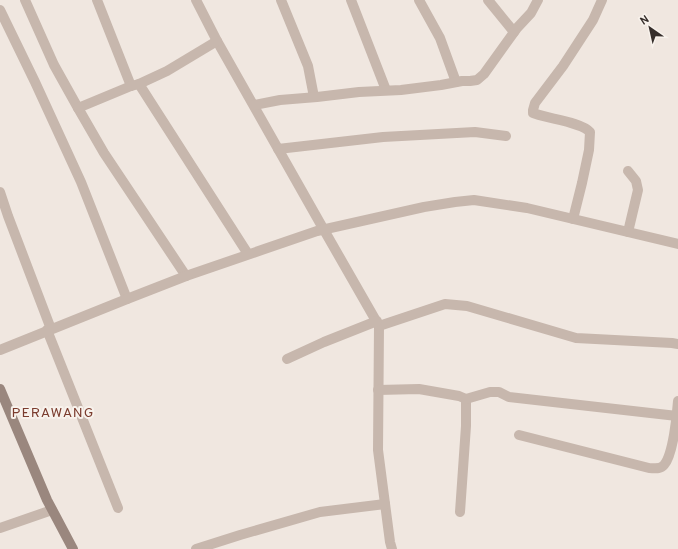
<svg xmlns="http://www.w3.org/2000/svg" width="678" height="549" font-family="Overpass,sans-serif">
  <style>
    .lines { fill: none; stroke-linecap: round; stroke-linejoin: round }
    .street { stroke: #c7b7ad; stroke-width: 10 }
    .secondary { stroke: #9a877e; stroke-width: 10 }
    .labels { text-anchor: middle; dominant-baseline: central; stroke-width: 4; stroke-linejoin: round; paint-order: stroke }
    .quarter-label { font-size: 14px; letter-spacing: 1px; fill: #7b3c2e; stroke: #f8f2ec }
  </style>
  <rect width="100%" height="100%" fill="#f0e7e0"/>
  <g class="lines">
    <g class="street">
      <polyline points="25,0 54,65 78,108 104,153 186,276"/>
      <polyline points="97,0 131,86"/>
      <polyline points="196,0 217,41 324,230 379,326 378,450 390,542 392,549"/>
      <polyline points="281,0 308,66 314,97"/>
      <polyline points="351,0 386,90"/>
      <polyline points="419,0 440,38 456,82"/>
      <polyline points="488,0 514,32"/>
      <polyline points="0,10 35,82 81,182 127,299"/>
      <polyline points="139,84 248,254"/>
      <polyline points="254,105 280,100 317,97 359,92 401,90 441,85 462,81 470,81 477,80 484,74 517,28 531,13 538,0"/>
      <polyline points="78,108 131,86 139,84 167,71 217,41"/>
      <polyline points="278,149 383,137 475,132 506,136"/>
      <polyline points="0,192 8,216 51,329"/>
      <path d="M573,219l9,-36 7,-33 1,-18c-9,-10 -40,-13 -54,-18l-3,-1v-3l2,-7 28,-37 30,-46 9,-20"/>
      <polyline points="628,232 638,190 636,181 628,171"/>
      <polyline points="379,326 445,304 467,306 576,338 672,343 678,344"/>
      <polyline points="47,330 118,508"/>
      <polyline points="0,350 127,299 186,276 317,231 424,207 455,202 474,200 527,208 678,244"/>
      <polyline points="287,359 324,342 377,321"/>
      <polyline points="378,390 419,389 459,396 466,399 466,426 460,512"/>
      <polyline points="466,399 490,392 499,392 509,397 677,416"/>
      <path d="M519,435l130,33c5,0 11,2 15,-3 9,-10 13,-49 14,-64"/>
      <polyline points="0,528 52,510"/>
      <polyline points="196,549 240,535 320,512 385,504"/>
    </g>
    <polyline class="secondary" points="0,389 47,500 73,549"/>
  </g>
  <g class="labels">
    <g class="quarter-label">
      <text x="53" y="413">PERAWANG</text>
    </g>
  </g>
  <g transform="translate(650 28) rotate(326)" stroke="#f8f2ec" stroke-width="3" paint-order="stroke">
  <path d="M0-3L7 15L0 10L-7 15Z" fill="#362e2b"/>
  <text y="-6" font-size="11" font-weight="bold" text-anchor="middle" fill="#362e2b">N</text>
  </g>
</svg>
